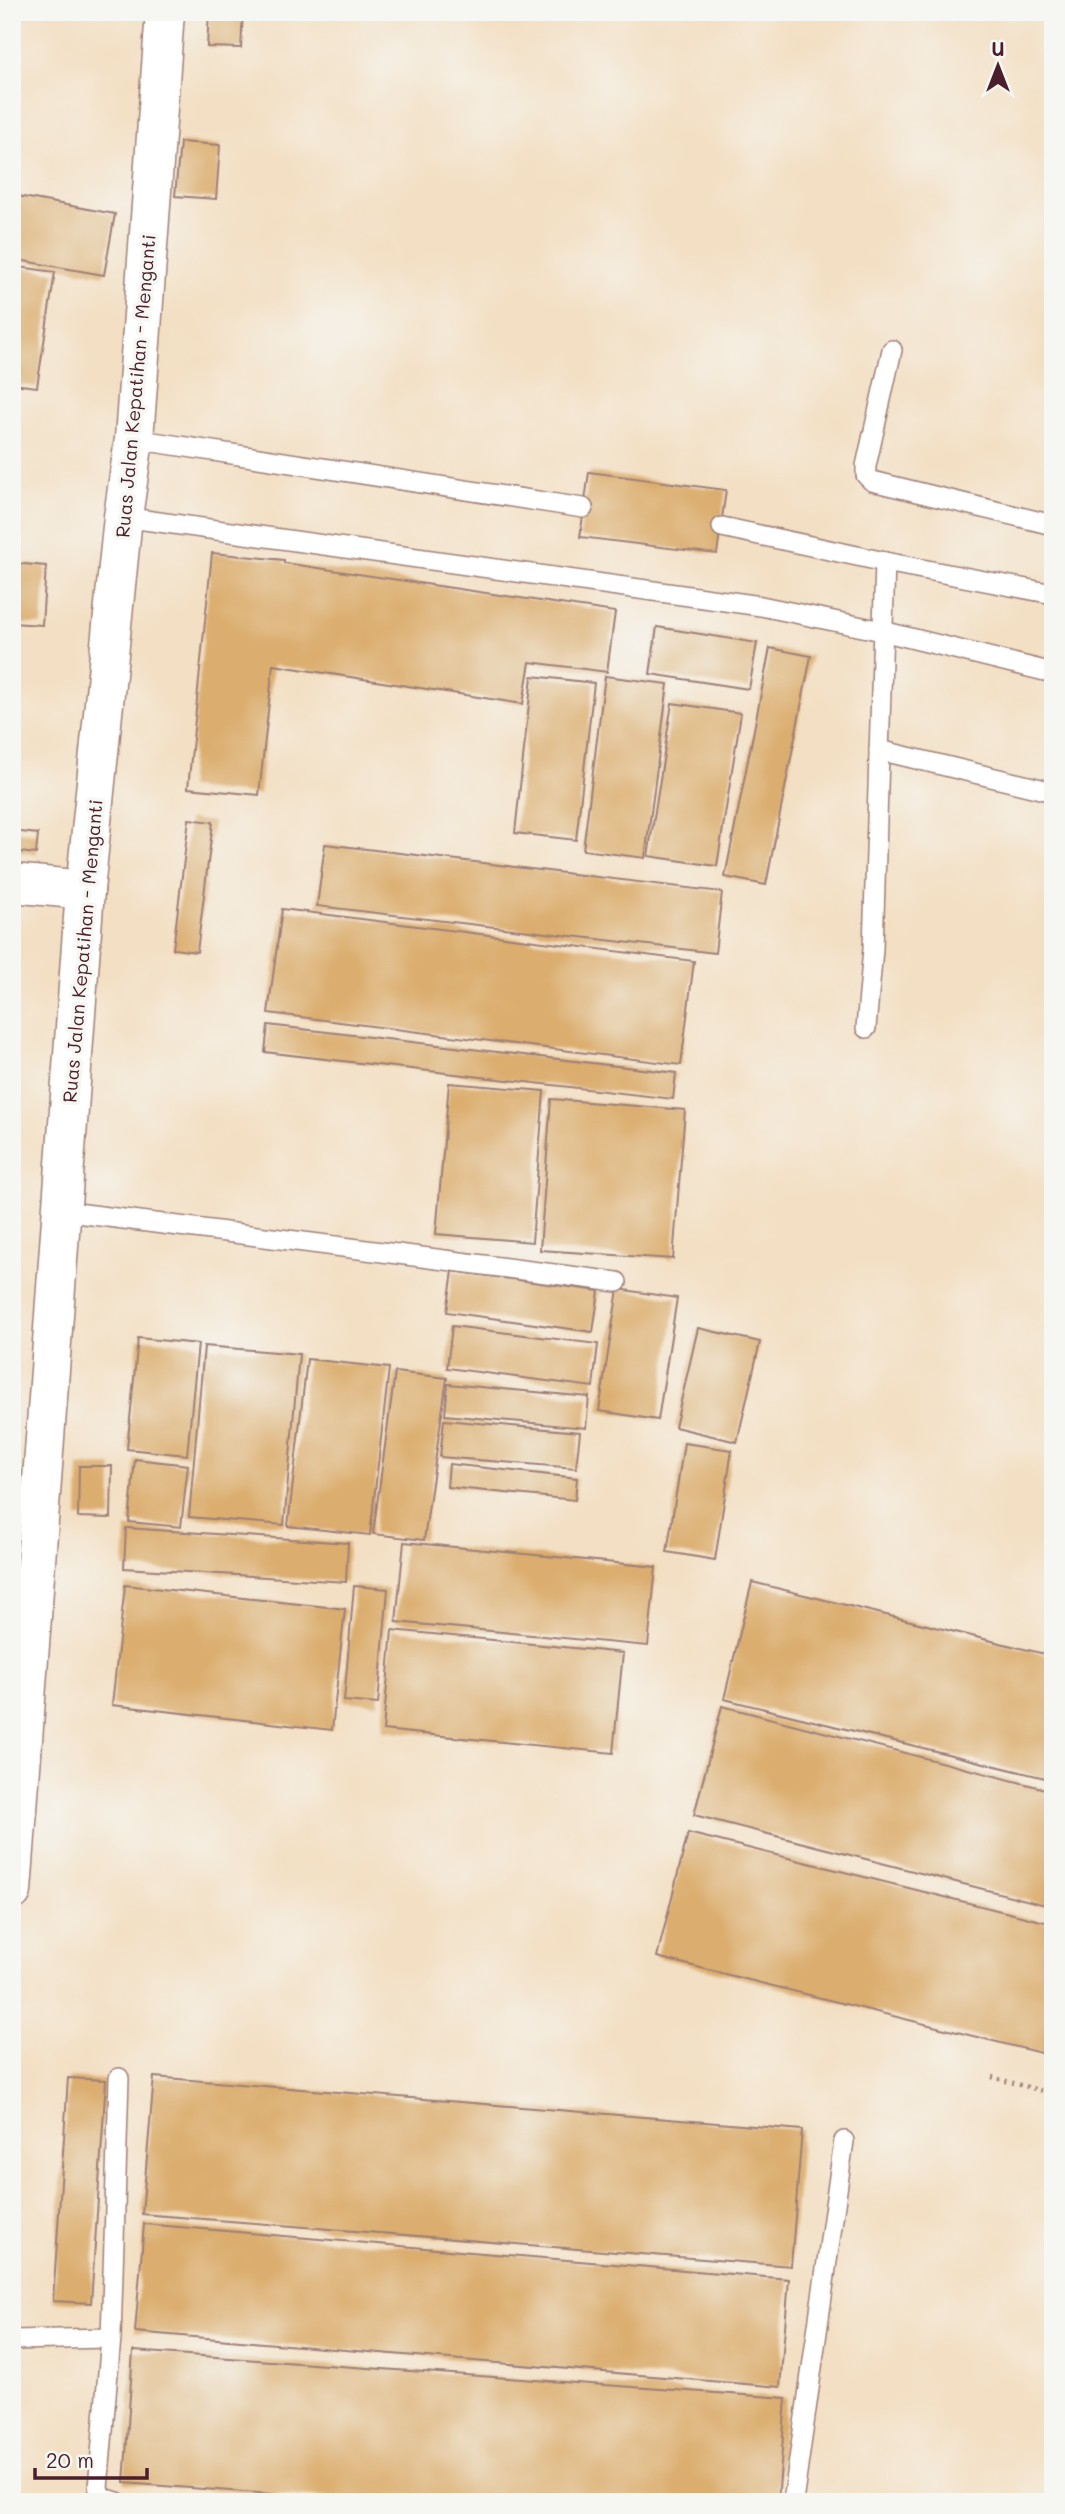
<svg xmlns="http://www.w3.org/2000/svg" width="1065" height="2514" font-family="Mali,sans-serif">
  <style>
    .building { fill: #dbad6e }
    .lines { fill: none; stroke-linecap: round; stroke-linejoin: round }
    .service-casing { stroke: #9e7f77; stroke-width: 22 }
    .minor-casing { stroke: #9e7f77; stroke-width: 41 }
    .secondary-casing { stroke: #9e7f77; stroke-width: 41 }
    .path { stroke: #9e7f77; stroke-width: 4.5; stroke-dasharray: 2 5; stroke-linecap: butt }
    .service { stroke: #fff; stroke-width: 19 }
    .minor { stroke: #fff; stroke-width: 38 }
    .secondary { stroke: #fff; stroke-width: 38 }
    .labels { text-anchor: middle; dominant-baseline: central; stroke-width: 7; stroke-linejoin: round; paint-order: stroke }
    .street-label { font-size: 19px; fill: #4a1f2b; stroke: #f6f6f2 }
  </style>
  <rect width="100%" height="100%" fill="#f6f6f2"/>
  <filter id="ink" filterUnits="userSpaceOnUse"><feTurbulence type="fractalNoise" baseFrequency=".0143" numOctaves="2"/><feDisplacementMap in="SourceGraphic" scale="14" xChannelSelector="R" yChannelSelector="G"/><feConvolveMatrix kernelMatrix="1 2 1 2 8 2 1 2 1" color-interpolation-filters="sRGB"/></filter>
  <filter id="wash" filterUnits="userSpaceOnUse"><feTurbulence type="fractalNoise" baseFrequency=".00686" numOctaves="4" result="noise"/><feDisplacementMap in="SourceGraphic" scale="28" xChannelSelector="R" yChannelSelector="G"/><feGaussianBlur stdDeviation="1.57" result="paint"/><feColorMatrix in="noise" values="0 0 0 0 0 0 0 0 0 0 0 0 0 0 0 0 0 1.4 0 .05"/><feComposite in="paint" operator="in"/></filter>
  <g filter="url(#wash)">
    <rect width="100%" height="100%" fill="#f3dfc3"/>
    <g id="blocks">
      <g class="building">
        <polygon points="209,12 243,12 241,48 207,47"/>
        <polygon points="180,142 220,145 216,199 175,196"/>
        <polygon points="12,195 115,214 104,275 12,259"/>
        <polygon points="12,266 55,272 37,387 12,384"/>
        <polygon points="589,472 726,490 717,554 580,537"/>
        <polygon points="212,553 284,560 284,563 615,612 607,672 530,662 523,704 273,665 259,795 188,788"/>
        <polygon points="12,563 46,566 42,625 12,623"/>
        <polygon points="657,627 757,643 749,689 650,674"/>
        <polygon points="770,648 811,656 766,885 725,877"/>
        <polygon points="532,676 594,683 576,840 515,833"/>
        <polygon points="605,676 668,684 645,858 583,850"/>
        <polygon points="672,703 741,713 717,866 648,856"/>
        <polygon points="189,819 213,822 197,952 173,949"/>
        <polygon points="12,831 38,834 36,854 12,851"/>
        <polygon points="325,844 722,892 715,953 317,906"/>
        <polygon points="282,909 694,961 681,1065 268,1013"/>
        <polygon points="268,1025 676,1073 673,1099 265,1052"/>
        <polygon points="449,1083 544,1091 532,1242 436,1234"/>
        <polygon points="551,1099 685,1110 673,1259 540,1250"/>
        <polygon points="453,1271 599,1291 593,1332 447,1312"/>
        <polygon points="618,1289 677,1298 658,1420 599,1411"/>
        <polygon points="452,1326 598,1344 593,1387 447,1368"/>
        <polygon points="698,1328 760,1342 737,1442 675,1427"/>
        <polygon points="138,1338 198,1344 187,1455 127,1449"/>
        <polygon points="204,1346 299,1354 284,1525 189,1517"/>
        <polygon points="307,1359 389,1368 370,1535 288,1526"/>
        <polygon points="395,1372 447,1378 424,1540 373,1534"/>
        <polygon points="448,1384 589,1397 586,1428 445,1415"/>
        <polygon points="444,1420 580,1432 576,1468 440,1457"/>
        <polygon points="684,1443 732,1450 715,1560 667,1552"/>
        <polygon points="135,1459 188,1465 181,1527 129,1522"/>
        <polygon points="449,1464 577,1478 575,1500 447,1487"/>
        <polygon points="79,1466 112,1466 111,1518 78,1517"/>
        <polygon points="126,1528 348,1543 346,1582 124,1568"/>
        <polygon points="404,1542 656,1567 648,1646 396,1622"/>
        <polygon points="752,1582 1053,1656 1053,1780 724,1699"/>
        <polygon points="125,1585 345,1609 332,1730 112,1705"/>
        <polygon points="354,1586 388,1589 378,1704 344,1701"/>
        <polygon points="392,1630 623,1653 613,1753 383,1730"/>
        <polygon points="722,1706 1053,1791 1053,1907 694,1815"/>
        <polygon points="688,1833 1053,1924 1053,2056 657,1957"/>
        <polygon points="154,2077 802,2130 791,2266 142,2214"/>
        <polygon points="68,2078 106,2080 91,2303 53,2301"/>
        <polygon points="144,2224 789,2279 780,2387 135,2332"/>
        <polygon points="133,2351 786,2398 778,2502 379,2502 124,2483"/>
      </g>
    </g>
  </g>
  <g filter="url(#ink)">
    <use href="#blocks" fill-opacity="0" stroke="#9e7f77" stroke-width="2"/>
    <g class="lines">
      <defs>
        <g id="service">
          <polyline points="892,350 866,466 866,475 872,481 1053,525"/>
          <polyline points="134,439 583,508"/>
          <polyline points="123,517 761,606 882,631 1053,673"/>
          <polyline points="722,527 885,562 1053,594"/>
          <polyline points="879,750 1053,792"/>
          <polyline points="866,1028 873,949 885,562"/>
          <polyline points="61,1211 617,1282"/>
          <polyline points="111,2338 98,2488 101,2497 117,2502"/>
          <polyline points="12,2340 111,2338 119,2078"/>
          <polyline points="793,2502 844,2141"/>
        </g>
        <polyline id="minor" points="12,883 85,890"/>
        <polyline id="secondary" points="12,1891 85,890 123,517 134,439 165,12"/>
      </defs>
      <use href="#service" class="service-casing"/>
      <use href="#minor" class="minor-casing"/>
      <use href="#secondary" class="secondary-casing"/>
      <polyline class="path" points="992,2077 1053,2094"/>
      <use href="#service" class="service"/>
      <use href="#minor" class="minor"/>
      <use href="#secondary" class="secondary"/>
    </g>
  </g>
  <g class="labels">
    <g class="street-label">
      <text transform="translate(135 386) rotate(-85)">Ruas Jalan Kepatihan - Menganti</text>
      <text transform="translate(82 951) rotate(-85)">Ruas Jalan Kepatihan - Menganti</text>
    </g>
  </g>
  <rect width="1065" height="2514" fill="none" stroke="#f6f6f2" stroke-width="42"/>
  <g transform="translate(998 66)" stroke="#f6f6f2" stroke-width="5" paint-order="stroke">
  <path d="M0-5L12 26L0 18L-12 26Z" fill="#4a1f2b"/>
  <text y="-10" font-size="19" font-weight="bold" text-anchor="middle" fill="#4a1f2b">U</text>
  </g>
  <path d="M35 2468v10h112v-10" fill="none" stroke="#4a1f2b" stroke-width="3.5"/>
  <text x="46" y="2468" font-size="21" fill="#4a1f2b" stroke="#f6f6f2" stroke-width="5" paint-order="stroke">20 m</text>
</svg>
